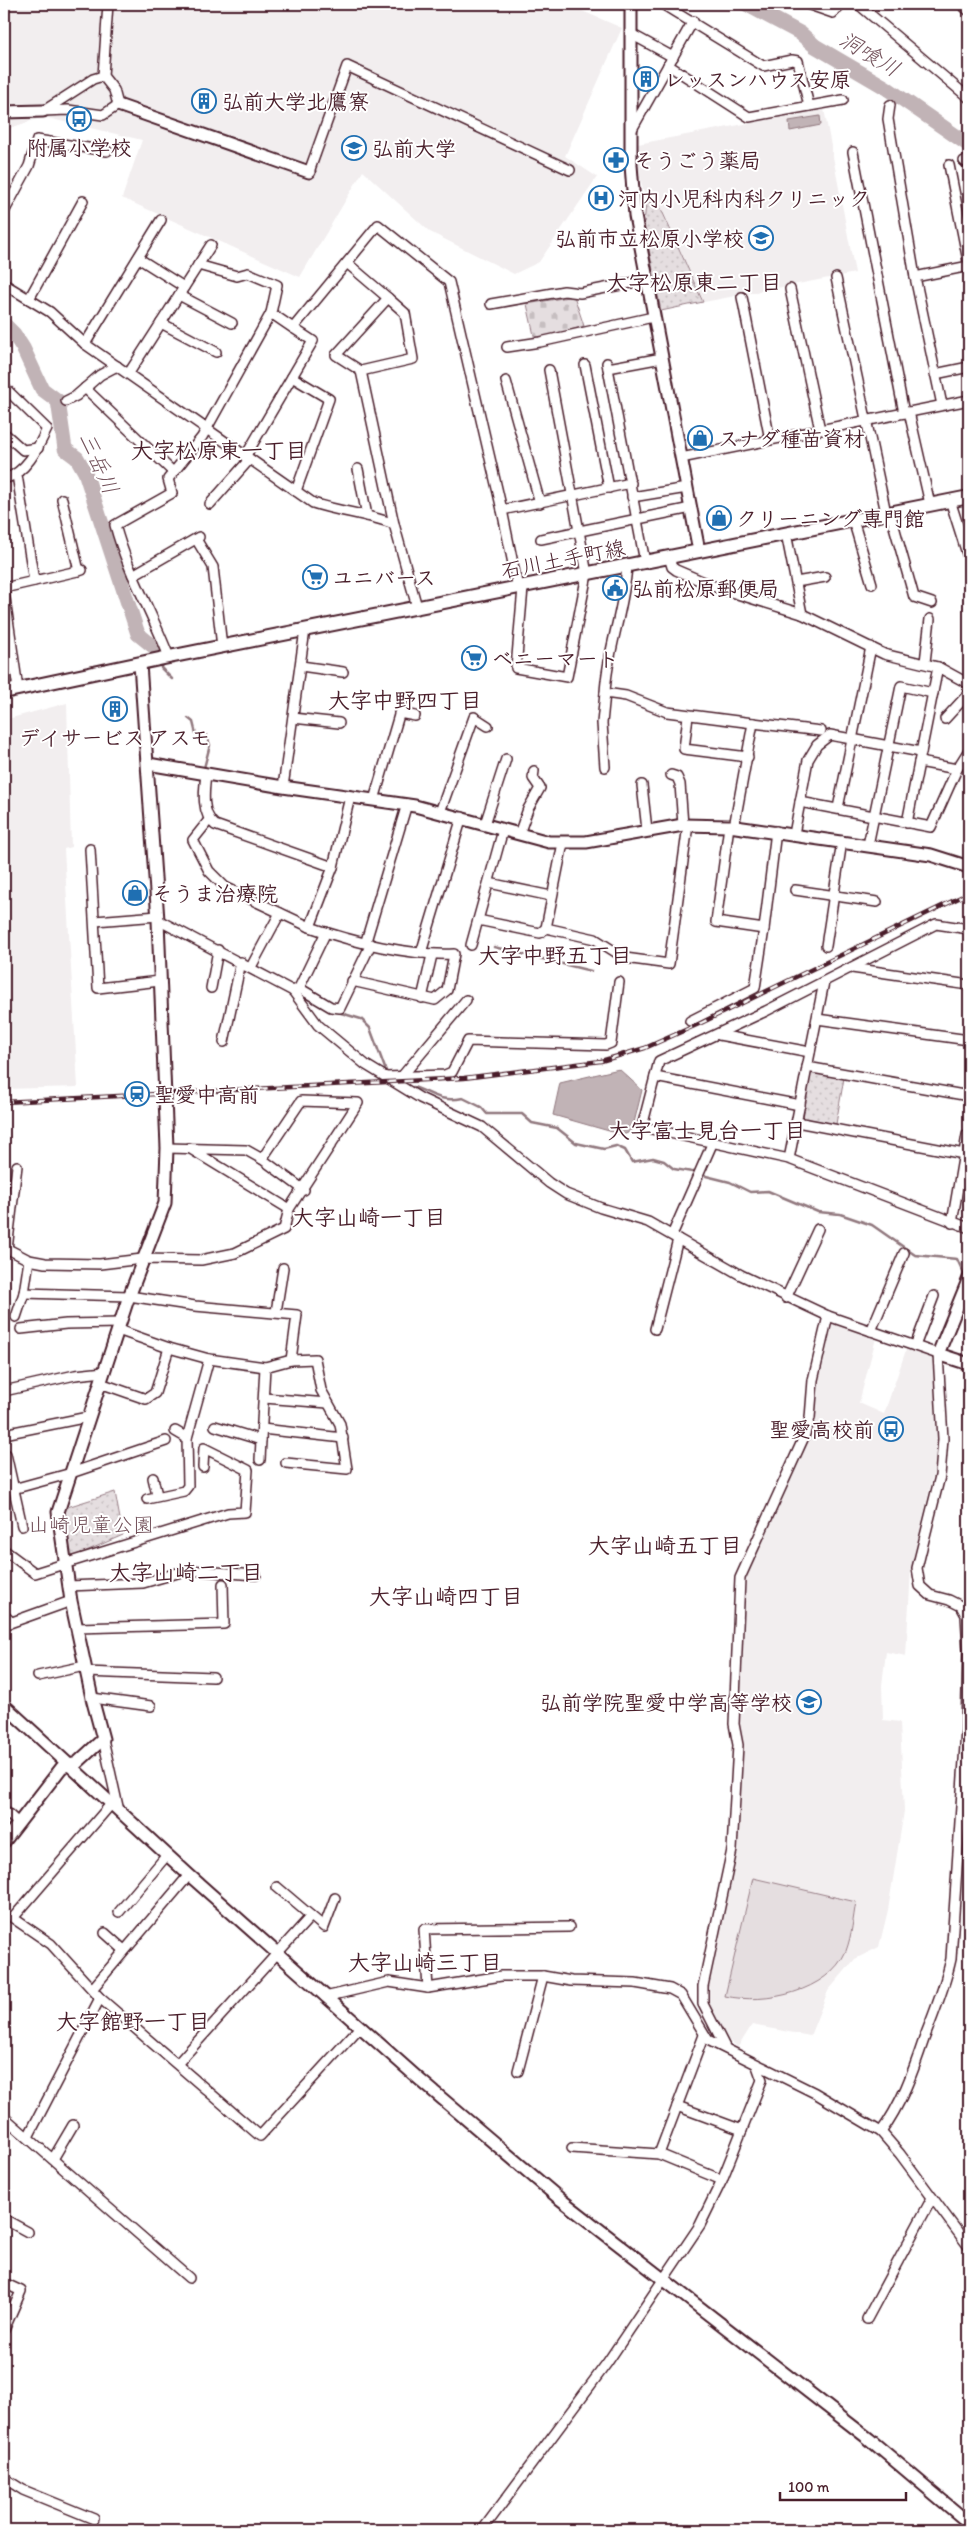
<svg xmlns="http://www.w3.org/2000/svg" width="973" height="2534" font-family="Itim,'Klee One',sans-serif">
  <style>
    .built { fill: #f2eeef }
    .cemetery { fill: url(#cemetery-stones); stroke: #987e86 }
    .park { fill: url(#park-dots); stroke: #987e86 }
    .garden { fill: #e5dee0; stroke: #987e86 }
    .water { fill: #c1b3b6; stroke: #91787e }
    .lines { fill: none; stroke-linecap: round; stroke-linejoin: round }
    .stream { stroke: #91787e; stroke-width: 2.5 }
    .river { stroke: #c1b3b6; stroke-width: 15 }
    .minor-casing { stroke: #4a1f2b; stroke-width: 12 }
    .tertiary-casing { stroke: #4a1f2b; stroke-width: 15 }
    .secondary-casing { stroke: #4a1f2b; stroke-width: 16 }
    .minor { stroke: #fff; stroke-width: 9 }
    .tertiary { stroke: #fff; stroke-width: 11 }
    .secondary { stroke: #fff; stroke-width: 12 }
    .rail-casing { stroke: #4a1f2b; stroke-width: 4.5 }
    .rail { stroke: #fff; stroke-width: 2.5; stroke-dasharray: 8; stroke-linecap: butt }
    .labels { text-anchor: middle; dominant-baseline: central; stroke-width: 4; stroke-linejoin: round; paint-order: stroke }
    .poi-label { font-size: 21px; font-weight: bold; fill: #4a1f2b; stroke: #fff; text-anchor: start }
    .street-label { font-size: 21px; fill: #4a1f2b; stroke: #fff }
    .park-label { font-size: 21px; fill: #714f58; stroke: #fff }
    .water-label { font-size: 22px; font-style: italic; fill: #74535c; stroke: #fff }
    .neighbourhood-label { font-size: 22px; font-weight: bold; fill: #4a1f2b; stroke: #fff }
  </style>
  <defs>
    <pattern id="cemetery-stones" width="16" height="16" patternUnits="userSpaceOnUse" patternTransform="scale(1.25)"><rect width="16" height="16" fill="#e5dee0"/><path d="M2 7V4a2 2 0 0 1 4 0v3zM10 15v-3a2 2 0 0 1 4 0v3z" fill="#c6bec0"/></pattern>
    <pattern id="park-dots" width="8" height="8" patternUnits="userSpaceOnUse" patternTransform="scale(1.25)"><rect width="8" height="8" fill="#e5dee0"/><path d="M2 2h.1M6 6h.1" fill="none" stroke="#c6bec0" stroke-width="1.8" stroke-linecap="round"/></pattern>
  </defs>
  <rect width="100%" height="100%" fill="#fff"/>
  <filter id="ink" filterUnits="userSpaceOnUse"><feTurbulence type="fractalNoise" baseFrequency=".02" numOctaves="2"/><feDisplacementMap in="SourceGraphic" scale="10" xChannelSelector="R" yChannelSelector="G"/><feConvolveMatrix kernelMatrix="1 2 1 2 8 2 1 2 1" color-interpolation-filters="sRGB"/></filter>
  <g filter="url(#ink)">
    <g class="built">
      <polygon points="4,4 566,4 622,28 565,156 597,177 539,262 514,274 430,232 363,171 300,277 122,198 142,140 43,117 7,129 4,135"/>
      <polygon points="824,109 855,273 704,302 659,202 646,202 638,170 638,144"/>
      <polygon points="67,703 71,847 64,849 78,1087 4,1089 4,720"/>
      <polygon points="836,1323 876,1338 859,1403 884,1414 907,1347 934,1356 937,1458 911,1569 906,1656 886,1652 882,1685 883,1720 900,1722 904,1811 888,1910 879,1947 855,1959 828,1991 810,2036 752,2025 738,2047 718,2033 700,1998 733,1836 741,1582 812,1424 814,1393 828,1329"/>
    </g>
    <polygon class="cemetery" points="574,296 584,326 535,340 527,304"/>
    <g class="park">
      <polygon points="658,202 703,302 661,311 644,224 646,203"/>
      <polygon points="813,1072 844,1078 836,1124 804,1118 802,1114 810,1073"/>
      <polygon points="115,1492 123,1535 70,1558 64,1508"/>
    </g>
    <path class="garden" d="M753,1878l103,24c-3,16 -4,33 -10,49 -18,41 -81,54 -121,45z"/>
    <g class="water">
      <polygon points="820,116 821,125 790,131 789,121"/>
      <polygon points="619,1069 642,1090 632,1131 623,1135 553,1115 560,1083"/>
    </g>
    <g class="lines">
      <g class="stream">
        <polyline points="161,663 161,668 172,679"/>
        <polyline points="188,718 193,722 196,734 206,735 210,745 204,768"/>
        <polyline points="200,793 201,780"/>
        <polyline points="494,947 591,971"/>
        <polyline points="331,1010 361,1019 370,1028 386,1071"/>
        <path d="M413,1087c20,6 27,16 50,11l18,9 6,7h35l10,9 25,5 19,15 28,6 12,-3 9,4 7,12 21,-4 11,3 10,8 18,3"/>
        <polyline points="706,1176 730,1182 750,1192 768,1191 818,1212 840,1214 872,1225 915,1255 957,1259 964,1274"/>
      </g>
      <g class="river">
        <polyline points="746,4 800,33 815,46 885,87 969,145"/>
        <polyline points="4,324 14,334 23,348 42,389 58,401 65,449 77,458 85,472 138,634 159,651"/>
      </g>
      <defs>
        <g id="minor">
          <polyline points="662,4 763,66 792,60 798,61 809,106"/>
          <polyline points="807,4 833,13 841,4"/>
          <polyline points="858,4 969,98"/>
          <polyline points="961,4 969,11"/>
          <polyline points="631,34 673,57"/>
          <polyline points="668,65 749,117 843,100"/>
          <polyline points="890,105 888,119 915,277 942,405"/>
          <polyline points="45,110 93,79 103,76"/>
          <polyline points="43,111 68,110 103,115 118,105 114,90 103,76 108,4"/>
          <polyline points="631,131 693,21"/>
          <polyline points="853,152 904,413"/>
          <polyline points="964,161 969,164"/>
          <polyline points="949,165 969,266"/>
          <polyline points="309,172 347,66 570,170"/>
          <polyline points="4,212 29,166 37,140 107,151"/>
          <polyline points="138,258 184,287"/>
          <polyline points="347,263 388,298"/>
          <polyline points="198,265 237,276 248,273 277,285 271,313"/>
          <polyline points="915,277 969,266"/>
          <polyline points="836,278 886,513"/>
          <path d="M4,284l46,28 35,32 228,159c27,9 55,11 81,21l23,83"/>
          <polyline points="790,289 820,430"/>
          <polyline points="179,295 232,323"/>
          <polyline points="742,297 770,440"/>
          <polygon points="388,298 405,313 413,359 361,371 336,355"/>
          <polyline points="29,299 83,201"/>
          <polyline points="491,304 564,291 580,293 646,280"/>
          <polyline points="161,323 216,352"/>
          <polyline points="85,344 161,220"/>
          <polyline points="507,347 540,342 653,317"/>
          <polyline points="607,363 645,562"/>
          <polyline points="585,365 609,488"/>
          <polyline points="608,368 662,358"/>
          <polyline points="361,371 394,524"/>
          <polyline points="129,373 211,245"/>
          <polyline points="935,374 969,367"/>
          <polyline points="292,377 329,399 296,491"/>
          <polyline points="506,381 540,503"/>
          <path d="M4,387l43,42c-10,21 -21,44 -43,50"/>
          <polyline points="85,388 173,472"/>
          <polyline points="66,401 76,396 100,375 117,366"/>
          <polyline points="909,412 930,504"/>
          <polyline points="4,433 23,450 38,448"/>
          <polyline points="245,457 313,341 293,328"/>
          <polyline points="681,458 969,400"/>
          <polyline points="358,469 367,516"/>
          <polyline points="17,475 34,581"/>
          <polyline points="632,497 687,488"/>
          <polyline points="62,499 79,571"/>
          <polyline points="950,500 969,560"/>
          <polyline points="210,504 249,460"/>
          <polyline points="502,510 631,483"/>
          <polyline points="890,512 914,597 932,603"/>
          <polyline points="853,520 872,584"/>
          <polyline points="786,533 802,614"/>
          <polyline points="196,539 213,567 222,647"/>
          <polyline points="541,539 691,508"/>
          <polyline points="669,557 672,567 676,570 718,588 802,614 884,654 938,667 969,684"/>
          <path d="M627,566c-3,45 -20,84 -22,127l21,3 41,16 86,11 -19,104"/>
          <polyline points="133,575 199,537"/>
          <polyline points="796,582 825,577"/>
          <polyline points="4,588 82,570"/>
          <polyline points="523,588 516,668 567,677 587,574 549,370"/>
          <polyline points="4,591 18,689"/>
          <path d="M169,657c-17,-45 -42,-86 -54,-132l57,-32 -4,-14 34,-42 69,-124 22,15 85,-103 71,57 53,228 16,78"/>
          <polyline points="925,662 930,619"/>
          <polyline points="301,666 343,672"/>
          <polyline points="399,713 415,716"/>
          <polyline points="688,716 684,749 748,757"/>
          <polyline points="293,718 339,723"/>
          <polyline points="945,719 969,693"/>
          <polyline points="753,723 821,731"/>
          <polyline points="919,762 957,769"/>
          <polyline points="605,767 602,723 605,693"/>
          <path d="M206,774c-2,17 -5,40 9,51l118,42"/>
          <polyline points="671,775 677,777 680,784 683,825"/>
          <polyline points="642,785 647,830"/>
          <polyline points="283,787 305,630"/>
          <polyline points="374,800 404,698"/>
          <polyline points="800,802 931,827 957,769 969,750"/>
          <polyline points="838,808 871,647"/>
          <polyline points="440,812 474,717 488,726"/>
          <polyline points="209,820 193,840 209,871 225,887 310,927 333,867 350,797"/>
          <polyline points="907,823 938,667"/>
          <polyline points="485,824 506,759"/>
          <polyline points="729,826 716,922 764,929 776,831"/>
          <polyline points="519,834 528,809 540,788 533,778 534,771"/>
          <polyline points="794,834 808,760 817,745 830,735 921,752"/>
          <polyline points="563,843 546,928 595,939 625,958 669,964 688,825"/>
          <polyline points="868,845 901,686 933,693"/>
          <polyline points="90,849 98,988 160,981"/>
          <polyline points="489,883 551,896"/>
          <polyline points="795,890 877,902"/>
          <path d="M158,920l135,71 25,34 48,40 54,33 62,29 67,56 17,11 35,14 47,14 93,53 87,41 110,38 5,85 -3,37 -23,92 3,18 10,9 19,5 12,6 5,9 2,35 -2,80 -15,229c-6,28 -17,54 -27,80 -11,33 -23,66 -43,93"/>
          <polyline points="478,920 540,933 546,928"/>
          <polyline points="95,921 158,916"/>
          <path d="M310,927c43,15 99,29 144,27l-7,36 -12,10 -83,-19"/>
          <polyline points="969,929 936,924 766,1011 659,1061 642,1127 789,1159 969,1228"/>
          <polyline points="366,941 407,804"/>
          <polyline points="471,945 503,830"/>
          <polyline points="826,946 842,841"/>
          <polyline points="421,953 462,817"/>
          <polyline points="251,967 280,913"/>
          <polyline points="852,968 969,985"/>
          <polyline points="211,988 218,950"/>
          <polyline points="299,988 326,932"/>
          <polyline points="293,991 299,988 331,1007 340,1008 371,944"/>
          <polyline points="422,998 432,955"/>
          <polyline points="817,1019 969,1040"/>
          <polyline points="690,1021 755,988 764,929"/>
          <polyline points="719,1035 810,1052"/>
          <polyline points="224,1042 241,962"/>
          <polyline points="807,1067 969,1096"/>
          <polyline points="403,1075 466,1000"/>
          <polyline points="386,1077 445,1075 452,1072 468,1041 606,1045 611,1043 619,982"/>
          <polyline points="655,1077 800,1105"/>
          <polyline points="797,1122 964,1154"/>
          <polyline points="167,1148 246,1150 262,1159 304,1190"/>
          <polyline points="189,1148 289,1209 358,1103 301,1101 262,1159"/>
          <polyline points="789,1159 824,982"/>
          <polyline points="952,1223 967,1135 969,1135"/>
          <polyline points="672,1235 712,1144"/>
          <polyline points="4,1247 29,1260 45,1263 100,1264 142,1259 201,1260 235,1253 284,1229 289,1209"/>
          <polyline points="7,1249 17,1166"/>
          <polyline points="29,1260 24,1293 129,1296 195,1306 297,1315 291,1360"/>
          <polyline points="786,1298 818,1229"/>
          <polyline points="276,1312 283,1268"/>
          <polyline points="16,1317 24,1293"/>
          <polyline points="21,1329 66,1324 120,1323"/>
          <polyline points="655,1329 678,1239"/>
          <polyline points="118,1330 169,1348 209,1359 265,1367 291,1360 315,1359 321,1390 340,1424 347,1469 286,1463"/>
          <polyline points="871,1331 904,1253"/>
          <polyline points="915,1346 934,1296"/>
          <polyline points="100,1383 146,1399 155,1393 169,1348"/>
          <polyline points="4,1391 75,1375 104,1372"/>
          <polyline points="264,1398 328,1403"/>
          <polyline points="215,1426 261,1440 265,1367"/>
          <polyline points="262,1429 343,1438"/>
          <polyline points="175,1431 187,1438"/>
          <polyline points="4,1434 88,1417"/>
          <polyline points="6,1454 22,1526"/>
          <polyline points="260,1460 261,1440"/>
          <polyline points="153,1478 157,1495"/>
          <polyline points="13,1489 68,1474 166,1441"/>
          <polyline points="147,1499 184,1491 188,1486 187,1438 209,1359"/>
          <polyline points="4,1550 35,1573 228,1513 245,1512 248,1470 204,1448 203,1467"/>
          <polyline points="68,1586 143,1583 188,1570 256,1575"/>
          <polyline points="4,1615 11,1622"/>
          <polyline points="4,1625 71,1601"/>
          <polyline points="77,1628 224,1624 223,1584"/>
          <polyline points="86,1672 213,1677"/>
          <polyline points="38,1676 85,1666"/>
          <polyline points="92,1698 151,1706"/>
          <polyline points="103,1739 119,1811"/>
          <polyline points="112,1803 13,1918 51,1944 100,1998 260,2136 360,2027"/>
          <polyline points="4,1810 18,1823"/>
          <polyline points="277,1887 324,1927 335,1898"/>
          <polyline points="119,1912 167,1855"/>
          <polyline points="105,1933 124,1950"/>
          <polyline points="93,1988 189,1875"/>
          <polyline points="428,1988 424,1929 569,1927"/>
          <polyline points="325,1997 389,1982 428,1988 501,1976 543,1976 571,1981 635,1983 670,1989 681,1995 708,2040 815,2093 881,2132 900,2154 969,2247"/>
          <polyline points="725,2047 703,2004 703,1986 732,1850 738,1745 734,1724 740,1578 804,1437 810,1418 813,1380 828,1316"/>
          <polyline points="178,2063 311,1916"/>
          <polyline points="518,2071 543,1976"/>
          <polyline points="677,2106 742,2130"/>
          <polyline points="4,2117 189,2278"/>
          <polyline points="28,2137 100,1998"/>
          <polyline points="572,2148 659,2154 722,2180"/>
          <polyline points="659,2154 704,2035"/>
          <polyline points="53,2159 73,2125"/>
          <polyline points="4,2219 28,2232"/>
          <polyline points="4,2283 21,2291 4,2330"/>
          <polyline points="867,2319 932,2198"/>
          <polyline points="4,2478 23,2490 94,2519"/>
          <polyline points="484,2528 607,2363 700,2225 722,2180 762,2080 757,2066"/>
        </g>
        <g id="tertiary">
          <polyline points="631,4 631,165 635,216 699,551"/>
          <polyline points="118,105 309,172"/>
          <polyline points="4,112 43,111"/>
          <polyline points="148,764 283,787 415,806 549,842 586,842 683,825 729,826 931,855 969,867"/>
          <polyline points="969,1278 938,1354 969,1364"/>
          <polyline points="4,1705 189,1875 419,2079 560,2199 869,2439 964,2519 969,2520"/>
          <polyline points="4,1842 62,1767 77,1763 103,1739 92,1698 71,1601 58,1512 127,1302 165,1203 167,1148 158,920 140,664"/>
        </g>
        <polyline id="secondary" points="4,692 164,658 969,497"/>
      </defs>
      <use href="#minor" class="minor-casing"/>
      <use href="#tertiary" class="tertiary-casing"/>
      <use href="#secondary" class="secondary-casing"/>
      <use href="#minor" class="minor"/>
      <use href="#tertiary" class="tertiary"/>
      <use href="#secondary" class="secondary"/>
      <defs>
        <polyline id="rail" points="4,1102 464,1078 601,1061 645,1048 701,1023 969,893"/>
      </defs>
      <use href="#rail" class="rail-casing"/>
      <use href="#rail" class="rail"/>
    </g>
  </g>
  <defs>
    <symbol id="building-ring" viewBox="-11 -11 22 22"><circle r="9.5" fill="#fff" stroke="#1f6fb2" stroke-width="1.5"/><path d="M-4-6H4V6H1V3H-1V6H-4ZM-2.5-4.3h1.7v1.8h-1.7ZM.8-4.3h1.7v1.8H.8ZM-2.5-1h1.7V.8h-1.7ZM.8-1h1.7V.8H.8Z" fill="#1f6fb2"/></symbol>
    <symbol id="bus-ring" viewBox="-11 -11 22 22"><circle r="9.5" fill="#fff" stroke="#1f6fb2" stroke-width="1.5"/><path d="M-5-6H5V4H4V6H2V4H-2V6H-4V4H-5ZM-3.5-4V0h7V-4ZM-3.5 1.2v1.5H-2V1.2ZM2 1.2v1.5H3.5V1.2Z" fill="#1f6fb2"/></symbol>
    <symbol id="university-ring" viewBox="-11 -11 22 22"><circle r="9.5" fill="#fff" stroke="#1f6fb2" stroke-width="1.5"/><path d="M0-5L7-2L0 1L-7-2ZM-4 1L0 2.5L4 1V4Q0 6-4 4Z" fill="#1f6fb2"/></symbol>
    <symbol id="pharmacy-ring" viewBox="-11 -11 22 22"><circle r="9.5" fill="#fff" stroke="#1f6fb2" stroke-width="1.5"/><path d="M-2-6h4v4h4v4h-4v4h-4v-4h-4v-4h4Z" fill="#1f6fb2"/></symbol>
    <symbol id="hospital-ring" viewBox="-11 -11 22 22"><circle r="9.5" fill="#fff" stroke="#1f6fb2" stroke-width="1.5"/><path d="M-5-5h3v3.5h4V-5h3V5h-3V1.5h-4V5h-3Z" fill="#1f6fb2"/></symbol>
    <symbol id="school-ring" viewBox="-11 -11 22 22"><circle r="9.5" fill="#fff" stroke="#1f6fb2" stroke-width="1.5"/><path d="M0-5L7-2L0 1L-7-2ZM-4 1L0 2.5L4 1V4Q0 6-4 4Z" fill="#1f6fb2"/></symbol>
    <symbol id="shop-ring" viewBox="-11 -11 22 22"><circle r="9.5" fill="#fff" stroke="#1f6fb2" stroke-width="1.5"/><path d="M-5-2.5h2.3a2.7 3.5 0 0 1 5.4 0H5L5.5 6h-11ZM-1.5-2.5h3a1.5 2.3 0 0 0-3 0Z" fill="#1f6fb2"/></symbol>
    <symbol id="supermarket-ring" viewBox="-11 -11 22 22"><circle r="9.5" fill="#fff" stroke="#1f6fb2" stroke-width="1.5"/><path d="M-6-5.5h2.5l.6 2H6L4.5 2H-2.5L-4.4-4H-6ZM-1.5 3.2a1.3 1.3 0 1 0 .1 0ZM3 3.2a1.3 1.3 0 1 0 .1 0Z" fill="#1f6fb2"/></symbol>
    <symbol id="civic-ring" viewBox="-11 -11 22 22"><circle r="9.5" fill="#fff" stroke="#1f6fb2" stroke-width="1.5"/><path d="M-.6-6.5H3V-4.5H.6V-3L4-1V1h2V6H-6V1h2V-1L-.6-3ZM-1.2 2.5V6h2.4V2.5Z" fill="#1f6fb2"/></symbol>
    <symbol id="station-ring" viewBox="-11 -11 22 22"><circle r="9.5" fill="#fff" stroke="#1f6fb2" stroke-width="1.5"/><path d="M-3-6H3Q5-6 5-4V2Q5 4 3 4L4.5 6H3L1.5 4h-3L-3 6H-4.5L-3 4Q-5 4-5 2V-4Q-5-6-3-6ZM-3.5-4v3h7v-3ZM-3.5 1v1.5H-2V1ZM2 1v1.5H3.5V1Z" fill="#1f6fb2"/></symbol>
  </defs>
  <g fill-rule="evenodd">
    <use href="#building-ring" x="632" y="65" width="28" height="28"/>
    <use href="#building-ring" x="190" y="87" width="28" height="28"/>
    <use href="#bus-ring" x="65" y="105" width="28" height="28"/>
    <use href="#university-ring" x="340" y="134" width="28" height="28"/>
    <use href="#pharmacy-ring" x="602" y="146" width="28" height="28"/>
    <use href="#hospital-ring" x="587" y="184" width="28" height="28"/>
    <use href="#school-ring" x="747" y="224" width="28" height="28"/>
    <use href="#shop-ring" x="686" y="424" width="28" height="28"/>
    <use href="#shop-ring" x="705" y="504" width="28" height="28"/>
    <use href="#supermarket-ring" x="301" y="563" width="28" height="28"/>
    <use href="#civic-ring" x="601" y="574" width="28" height="28"/>
    <use href="#supermarket-ring" x="460" y="644" width="28" height="28"/>
    <use href="#building-ring" x="101" y="695" width="28" height="28"/>
    <use href="#shop-ring" x="121" y="879" width="28" height="28"/>
    <use href="#station-ring" x="123" y="1080" width="28" height="28"/>
    <use href="#bus-ring" x="877" y="1415" width="28" height="28"/>
    <use href="#school-ring" x="795" y="1688" width="28" height="28"/>
  </g>
  <g class="labels">
    <g class="poi-label">
      <text x="664" y="79">レッスンハウス安原</text>
      <text x="222" y="101">弘前大学北鷹寮</text>
      <text x="79" y="147" text-anchor="middle">附属小学校</text>
      <text x="372" y="148">弘前大学</text>
      <text x="634" y="160">そうごう薬局</text>
      <text x="618" y="198">河内小児科内科クリニック</text>
      <text x="744" y="238" text-anchor="end">弘前市立松原小学校</text>
      <text x="718" y="438">スナダ種苗資材</text>
      <text x="736" y="518">クリーニング専門館</text>
      <text x="332" y="577">ユニバース</text>
      <text x="632" y="588">弘前松原郵便局</text>
      <text x="492" y="658">ベニーマート</text>
      <text x="115" y="737" text-anchor="middle">デイサービス アスモ</text>
      <text x="152" y="893">そうま治療院</text>
      <text x="154" y="1094">聖愛中高前</text>
      <text x="874" y="1429" text-anchor="end">聖愛高校前</text>
      <text x="792" y="1702" text-anchor="end">弘前学院聖愛中学高等学校</text>
    </g>
    <g class="street-label">
      <text transform="translate(563 559) rotate(-11)">石川土手町線</text>
    </g>
    <g class="park-label">
      <text x="91" y="1524">山崎児童公園</text>
    </g>
    <g class="water-label">
      <text transform="translate(870 54) rotate(31)">洞喰川</text>
      <text transform="translate(99 463) rotate(66)">三岳川</text>
    </g>
    <g class="neighbourhood-label">
      <text x="694" y="282">大字松原東二丁目</text>
      <text x="219" y="450">大字松原東一丁目</text>
      <text x="405" y="700">大字中野四丁目</text>
      <text x="555" y="955">大字中野五丁目</text>
      <text x="707" y="1130">大字富士見台一丁目</text>
      <text x="369" y="1217">大字山崎一丁目</text>
      <text x="665" y="1545">大字山崎五丁目</text>
      <text x="186" y="1572">大字山崎二丁目</text>
      <text x="446" y="1596">大字山崎四丁目</text>
      <text x="425" y="1962">大字山崎三丁目</text>
      <text x="133" y="2021">大字館野一丁目</text>
    </g>
  </g>
  <rect width="973" height="2534" fill="none" stroke="#fff" stroke-width="20"/>
  <rect x="10" y="10" width="953" height="2514" fill="none" stroke="#4a1f2b" stroke-width="2" filter="url(#ink)"/>
  <path d="M780 2492v8h126v-8" fill="none" stroke="#4a1f2b" stroke-width="2.5"/>
  <text x="788" y="2492" font-size="15" fill="#4a1f2b" stroke="#ffffff" stroke-width="4" paint-order="stroke">100 m</text>
</svg>
